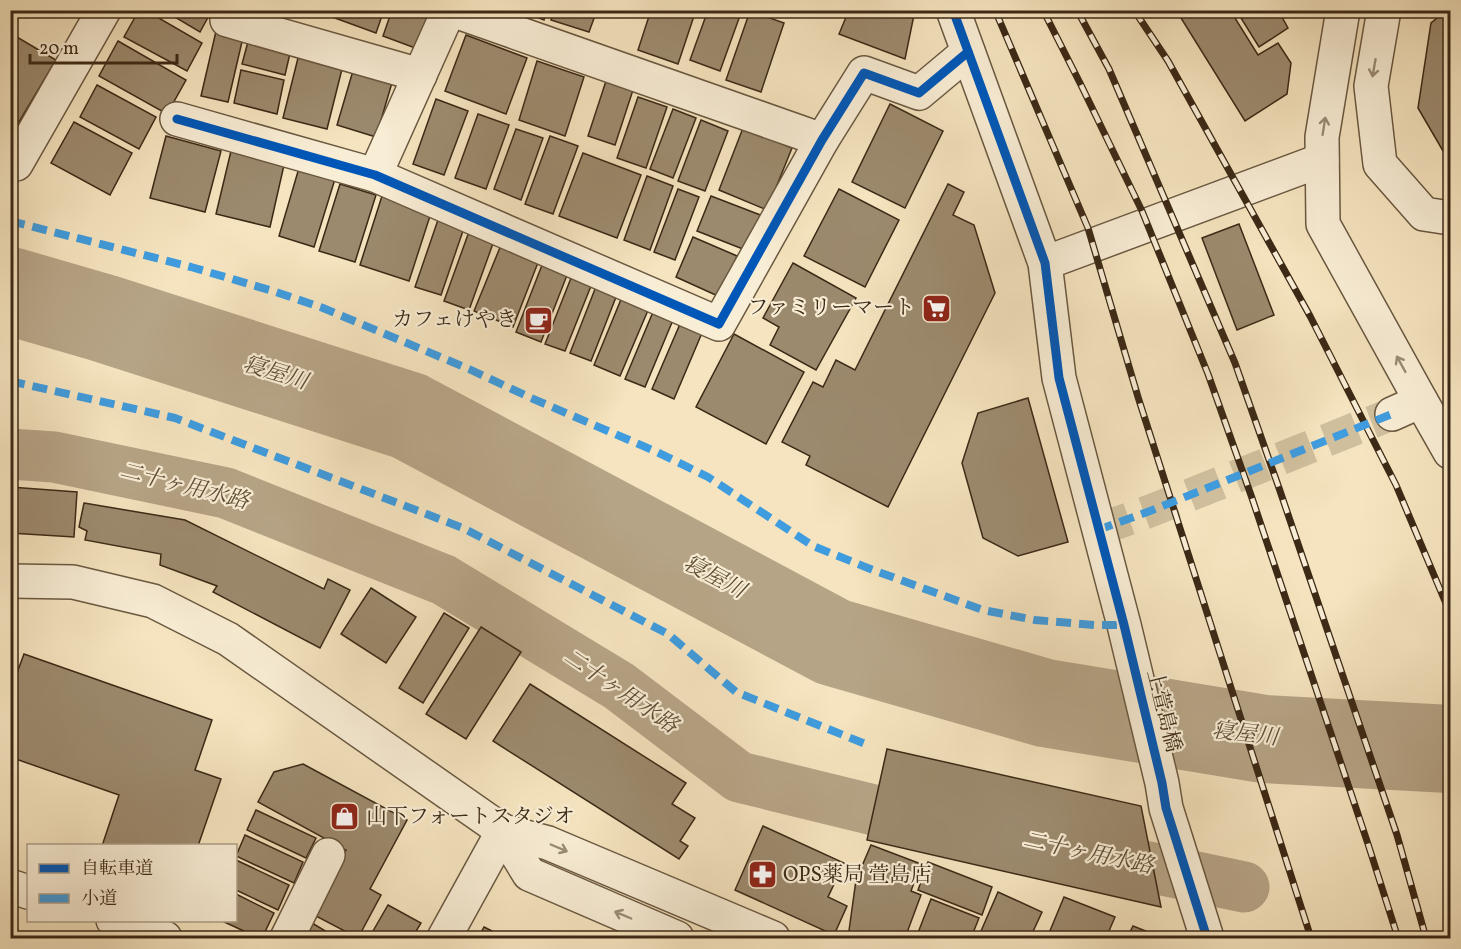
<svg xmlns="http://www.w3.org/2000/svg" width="1461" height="949" font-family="Vollkorn,'Noto Serif JP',serif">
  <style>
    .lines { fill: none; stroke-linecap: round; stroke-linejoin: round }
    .canal { stroke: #b6a486; stroke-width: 51 }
    .river { stroke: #b6a486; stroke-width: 88 }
    .building { fill: #9c8a6e; stroke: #3c2916; stroke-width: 1.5 }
    .minor-tunnel { stroke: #d0bf9d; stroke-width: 33; stroke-dasharray: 33 16; stroke-linecap: butt }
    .minor-casing { stroke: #6a5840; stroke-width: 36 }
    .minor { stroke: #f8edd5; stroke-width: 33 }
    .rail-casing { stroke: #3c2916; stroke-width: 7 }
    .rail { stroke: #f8edd5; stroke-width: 4.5; stroke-dasharray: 14; stroke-linecap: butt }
    .quiet { stroke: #3f9cdf; stroke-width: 8; stroke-dasharray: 15 8; stroke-linecap: butt }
    .cycleway-casing { stroke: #f8edd5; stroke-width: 13 }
    .cycleway { stroke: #0057b8; stroke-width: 9 }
    .oneway { stroke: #9a8b76 }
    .labels { text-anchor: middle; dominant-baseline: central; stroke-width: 4.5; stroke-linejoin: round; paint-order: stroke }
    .poi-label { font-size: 21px; fill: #3c2916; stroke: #f8edd5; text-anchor: end }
    .street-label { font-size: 21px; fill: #3c2916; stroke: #f8edd5 }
    .water-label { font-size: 22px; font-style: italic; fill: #614e38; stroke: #f8edd5 }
  </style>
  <rect width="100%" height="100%" fill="#f5e4bf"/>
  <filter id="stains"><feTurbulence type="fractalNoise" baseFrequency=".00333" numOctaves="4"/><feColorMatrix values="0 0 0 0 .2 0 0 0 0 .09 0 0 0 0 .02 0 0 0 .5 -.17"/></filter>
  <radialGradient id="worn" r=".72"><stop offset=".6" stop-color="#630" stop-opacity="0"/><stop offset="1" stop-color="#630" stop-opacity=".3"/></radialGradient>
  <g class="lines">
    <g class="canal">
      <polyline points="10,454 54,457 226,493 444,580 619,686 739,777 878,811 941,824"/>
      <polyline points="1086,854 1244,887"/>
    </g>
    <polyline class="river" points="10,291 103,318 409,416 833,642 1045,703 1264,739 1450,749"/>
  </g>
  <g class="building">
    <polygon points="139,10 145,10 202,43 187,71 124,37"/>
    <polygon points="163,10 212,10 200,32"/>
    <polygon points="313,10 384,10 376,33"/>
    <polygon points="392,10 442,10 426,52 383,36"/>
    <polygon points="519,10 547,10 544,20"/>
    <polygon points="554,10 597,10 589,32 551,20"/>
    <polygon points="651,10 696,10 678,64 638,50"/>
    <polygon points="708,10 742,10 720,71 690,60"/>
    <polygon points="849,10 915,10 905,59 839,34"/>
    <polygon points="1176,10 1230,10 1258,55 1278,43 1291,63 1287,94 1245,121"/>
    <polygon points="1236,10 1278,10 1288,28 1259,47"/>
    <polygon points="1447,10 1450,10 1450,163 1418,108 1431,23"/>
    <polygon points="750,11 784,23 761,92 726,80"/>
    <polygon points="217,27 244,33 228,102 201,96"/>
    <polygon points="10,33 56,60 10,137"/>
    <polygon points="466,35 527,58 506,114 445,91"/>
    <polygon points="249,38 291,49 285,75 242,64"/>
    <polygon points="118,41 186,80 167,114 99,76"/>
    <polygon points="300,50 344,61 327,129 283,118"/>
    <polygon points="537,61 584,77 565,136 519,120"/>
    <polygon points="355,64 394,76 376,137 337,125"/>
    <polygon points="241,70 284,80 277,114 234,103"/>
    <polygon points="606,81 633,90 615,145 588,136"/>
    <polygon points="97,85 156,117 139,149 80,117"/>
    <polygon points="638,97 667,107 646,168 617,158"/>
    <polygon points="436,99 468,111 444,175 413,164"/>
    <polygon points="890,104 943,131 905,208 852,182"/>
    <polygon points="673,109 696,118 673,178 650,169"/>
    <polygon points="478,114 509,125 486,189 455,178"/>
    <polygon points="701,120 728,131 705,191 678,181"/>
    <polygon points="74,122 132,153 110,195 51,163"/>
    <polygon points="743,128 792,148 767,210 719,190"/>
    <polygon points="516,129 543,138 521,200 494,189"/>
    <polygon points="166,136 221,151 205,212 150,198"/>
    <polygon points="550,136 578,146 553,214 525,204"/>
    <polygon points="231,151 284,165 270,227 216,214"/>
    <polygon points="583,153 641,175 617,238 559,216"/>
    <polygon points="299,168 335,179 314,247 279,236"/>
    <polygon points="647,176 673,186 650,250 624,240"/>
    <polygon points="340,184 376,195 355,262 319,251"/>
    <polygon points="948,184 964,192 953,215 974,225 995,293 888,507 806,465 810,456 782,442 813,382 823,387 836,360 855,370"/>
    <polygon points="678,189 699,197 675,260 654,252"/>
    <polygon points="839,189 899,220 865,287 804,256"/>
    <polygon points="382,196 431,213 409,281 360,265"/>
    <polygon points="711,196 763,216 748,251 697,231"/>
    <polygon points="439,217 465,225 441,295 415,287"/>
    <polygon points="1239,224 1274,315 1237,330 1202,238"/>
    <polygon points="470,229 495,238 469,310 444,301"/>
    <polygon points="693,237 737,256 720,297 676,277"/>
    <polygon points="501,245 539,260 513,327 474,311"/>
    <polygon points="544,260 569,270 541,342 516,332"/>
    <polygon points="793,263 856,298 816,370 770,345 779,327 763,318"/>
    <polygon points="573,273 593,281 565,351 545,344"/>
    <polygon points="597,284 618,292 591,361 570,353"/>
    <polygon points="622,297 649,308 620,376 594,365"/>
    <polygon points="653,312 673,320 645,387 625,379"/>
    <polygon points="680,324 702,333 674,399 652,389"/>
    <polygon points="734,334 804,372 766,444 696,407"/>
    <polygon points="1028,398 1068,542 1018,556 983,538 962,463 978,413"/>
    <polygon points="10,487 77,492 74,537 10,533"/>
    <polygon points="84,503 185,520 324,589 328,579 350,590 320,648 213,592 217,586 160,565 161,554 85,540 87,531 79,527"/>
    <polygon points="371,588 416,617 386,663 341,634"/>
    <polygon points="444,613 469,628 423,703 399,688"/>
    <polygon points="481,627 521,652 466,739 426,714"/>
    <polygon points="24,654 212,720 195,770 221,779 198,846 102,846 119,795 10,757 10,692"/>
    <polygon points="530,684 686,783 672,804 695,818 680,841 688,846 679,859 493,741"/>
    <polygon points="887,749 1141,806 1161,907 867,840"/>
    <polygon points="303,764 407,820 370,889 381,895 358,938 312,914 346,850 258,802 274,772"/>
    <polygon points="256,810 316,838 306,858 247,830"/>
    <polygon points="763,826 844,863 828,897 847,906 834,935 735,890"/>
    <polygon points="245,835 303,862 294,883 236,856"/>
    <polygon points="871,845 921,864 911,891 921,895 905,938 848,938 856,880"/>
    <polygon points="236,860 289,885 278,910 236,890"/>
    <polygon points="928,862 992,887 982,915 918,890"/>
    <polygon points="998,892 1042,912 1030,938 978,938"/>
    <polygon points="236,894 274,913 262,938 259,938 220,920 236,920"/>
    <polygon points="1064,897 1115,917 1106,938 1047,938"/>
    <polygon points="931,899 979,918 971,938 916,938"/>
    <polygon points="388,905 421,923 412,938 369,938"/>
    <polygon points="312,923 337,938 302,938"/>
    <polygon points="1133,926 1161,937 1161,938 1127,938"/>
    <polygon points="484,927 506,938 478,938"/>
  </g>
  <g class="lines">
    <polyline class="minor-tunnel" points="1098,530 1150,511 1392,414"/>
    <defs>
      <g id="minor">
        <polyline points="452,10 822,140"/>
        <polyline points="953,10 1045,263 1059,378 1124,625 1162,783 1166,808 1207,938"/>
        <polyline points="1343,10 1322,137 1323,224 1421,401 1450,452"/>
        <polyline points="1384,10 1371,86 1380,164 1424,214 1450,218"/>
        <polyline points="227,20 420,75"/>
        <polyline points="177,119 375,175 719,324 822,140 864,73 919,93 968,52"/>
        <polyline points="16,164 104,10"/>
        <polyline points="375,175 449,10"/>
        <polyline points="1045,263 1322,160"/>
        <polyline points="1392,414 1421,401"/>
        <polyline points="10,581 73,582 153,601 228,639 503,831 548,843 773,938"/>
        <polyline points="503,831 529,874 677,938"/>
        <polyline points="10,886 28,892"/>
        <polyline points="113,920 165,938"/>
        <polyline points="287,938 328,855"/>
        <polyline points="444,938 503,831"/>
      </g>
    </defs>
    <use href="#minor" class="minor-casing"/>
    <use href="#minor" class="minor"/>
    <defs>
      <g id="rail">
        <polyline points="995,10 1088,228 1138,397 1311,938"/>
        <polyline points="1043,10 1081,85 1142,211 1208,374 1252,498 1368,844 1398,938"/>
        <polyline points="1077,10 1109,69 1235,363 1279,488 1397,835 1426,938"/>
        <polyline points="1134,10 1168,61 1310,316 1396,485 1450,613"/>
      </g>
    </defs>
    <use href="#rail" class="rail-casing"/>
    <use href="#rail" class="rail"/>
    <g class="quiet">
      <polyline points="10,221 191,267 276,292 323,308 469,369 531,398 657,452 708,477 813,546 873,570 983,610 1035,620 1094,625 1124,625"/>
      <polyline points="10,381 175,418 463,528 668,634 736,692 868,745"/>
      <polyline points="1098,530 1150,511 1392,414"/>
    </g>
    <defs>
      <g id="cycleway">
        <polyline points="953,10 1045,263 1059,378 1124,625 1162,783 1166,808 1207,938"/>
        <polyline points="177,119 375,175 719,324 822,140 864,73 919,93 968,52"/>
      </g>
    </defs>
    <use href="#cycleway" class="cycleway-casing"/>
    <use href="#cycleway" class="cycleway"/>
  </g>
  <defs><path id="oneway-shaft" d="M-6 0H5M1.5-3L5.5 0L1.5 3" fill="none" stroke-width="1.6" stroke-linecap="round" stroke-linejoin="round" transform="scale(1.5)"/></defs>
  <g class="oneway">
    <use href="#oneway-shaft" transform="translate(1374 68) rotate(100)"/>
    <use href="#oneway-shaft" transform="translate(1324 126) rotate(-81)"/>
    <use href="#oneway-shaft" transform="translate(1401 364) rotate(-119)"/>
    <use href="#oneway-shaft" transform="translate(559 848) rotate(23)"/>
    <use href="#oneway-shaft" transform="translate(623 915) rotate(-157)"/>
  </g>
  <defs>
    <symbol id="supermarket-square" viewBox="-11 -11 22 22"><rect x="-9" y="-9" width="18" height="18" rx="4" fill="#8f2418" stroke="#f8edd5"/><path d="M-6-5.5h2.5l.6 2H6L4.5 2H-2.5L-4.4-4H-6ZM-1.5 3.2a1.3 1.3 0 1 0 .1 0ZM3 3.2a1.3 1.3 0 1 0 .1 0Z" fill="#fff"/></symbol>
    <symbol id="cafe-square" viewBox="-11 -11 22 22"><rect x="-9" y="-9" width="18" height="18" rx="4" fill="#8f2418" stroke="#f8edd5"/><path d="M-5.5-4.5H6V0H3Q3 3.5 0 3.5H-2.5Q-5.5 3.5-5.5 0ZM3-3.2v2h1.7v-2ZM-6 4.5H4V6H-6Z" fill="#fff"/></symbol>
    <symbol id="shop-square" viewBox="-11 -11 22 22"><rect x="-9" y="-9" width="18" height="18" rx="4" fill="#8f2418" stroke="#f8edd5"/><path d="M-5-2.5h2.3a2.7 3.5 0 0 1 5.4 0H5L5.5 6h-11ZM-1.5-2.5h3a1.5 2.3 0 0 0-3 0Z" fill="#fff"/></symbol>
    <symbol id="pharmacy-square" viewBox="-11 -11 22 22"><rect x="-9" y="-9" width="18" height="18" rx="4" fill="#8f2418" stroke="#f8edd5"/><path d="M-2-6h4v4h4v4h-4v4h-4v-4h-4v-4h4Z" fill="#fff"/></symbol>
  </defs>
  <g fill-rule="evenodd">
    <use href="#supermarket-square" x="920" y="292" width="33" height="33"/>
    <use href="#cafe-square" x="522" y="304" width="33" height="33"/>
    <use href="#shop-square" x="328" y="800" width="33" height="33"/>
    <use href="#pharmacy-square" x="746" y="858" width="33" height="33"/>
  </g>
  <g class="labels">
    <g class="poi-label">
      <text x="915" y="308">ファミリーマート</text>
      <text x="517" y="320">カフェけやき</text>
      <text x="366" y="817" text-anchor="start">山下フォートスタジオ</text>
      <text x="783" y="875" text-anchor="start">OPS薬局 萱島店</text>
    </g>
    <g class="street-label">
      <text transform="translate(1163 711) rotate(76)">上萱島橋</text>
    </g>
    <g class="water-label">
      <text transform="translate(275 374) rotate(17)">寝屋川</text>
      <text transform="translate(184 487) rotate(14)">二十ヶ用水路</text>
      <text transform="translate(714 578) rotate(28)">寝屋川</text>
      <text transform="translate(620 692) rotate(34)">二十ヶ用水路</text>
      <text transform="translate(1245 735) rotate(7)">寝屋川</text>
      <text transform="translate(1088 854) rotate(12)">二十ヶ用水路</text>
    </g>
  </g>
  <rect width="1461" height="949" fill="none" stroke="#f5e4bf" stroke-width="36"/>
  <rect x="12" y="12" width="1437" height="925" fill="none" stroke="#3c2916" stroke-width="3"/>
  <rect x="18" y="18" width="1425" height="913" fill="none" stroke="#3c2916" stroke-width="1.5"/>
  <rect x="27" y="844" width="210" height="78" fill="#f8edd5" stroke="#ad9f89" stroke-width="1.5"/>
  <rect x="39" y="864" width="30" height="9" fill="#0057b8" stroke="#ad9f89" stroke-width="1.5"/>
  <text x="81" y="874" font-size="18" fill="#3c2916">自転車道</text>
  <rect x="39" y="894" width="30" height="9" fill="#3f9cdf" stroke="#ad9f89" stroke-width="1.5"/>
  <text x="81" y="904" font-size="18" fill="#3c2916">小道</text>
  <path d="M30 54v9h147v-9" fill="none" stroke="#3c2916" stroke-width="3"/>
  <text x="39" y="54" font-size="18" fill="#3c2916" stroke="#f8edd5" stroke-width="4.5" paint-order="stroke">20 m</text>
  <rect width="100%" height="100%" filter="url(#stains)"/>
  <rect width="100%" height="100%" fill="url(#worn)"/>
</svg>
